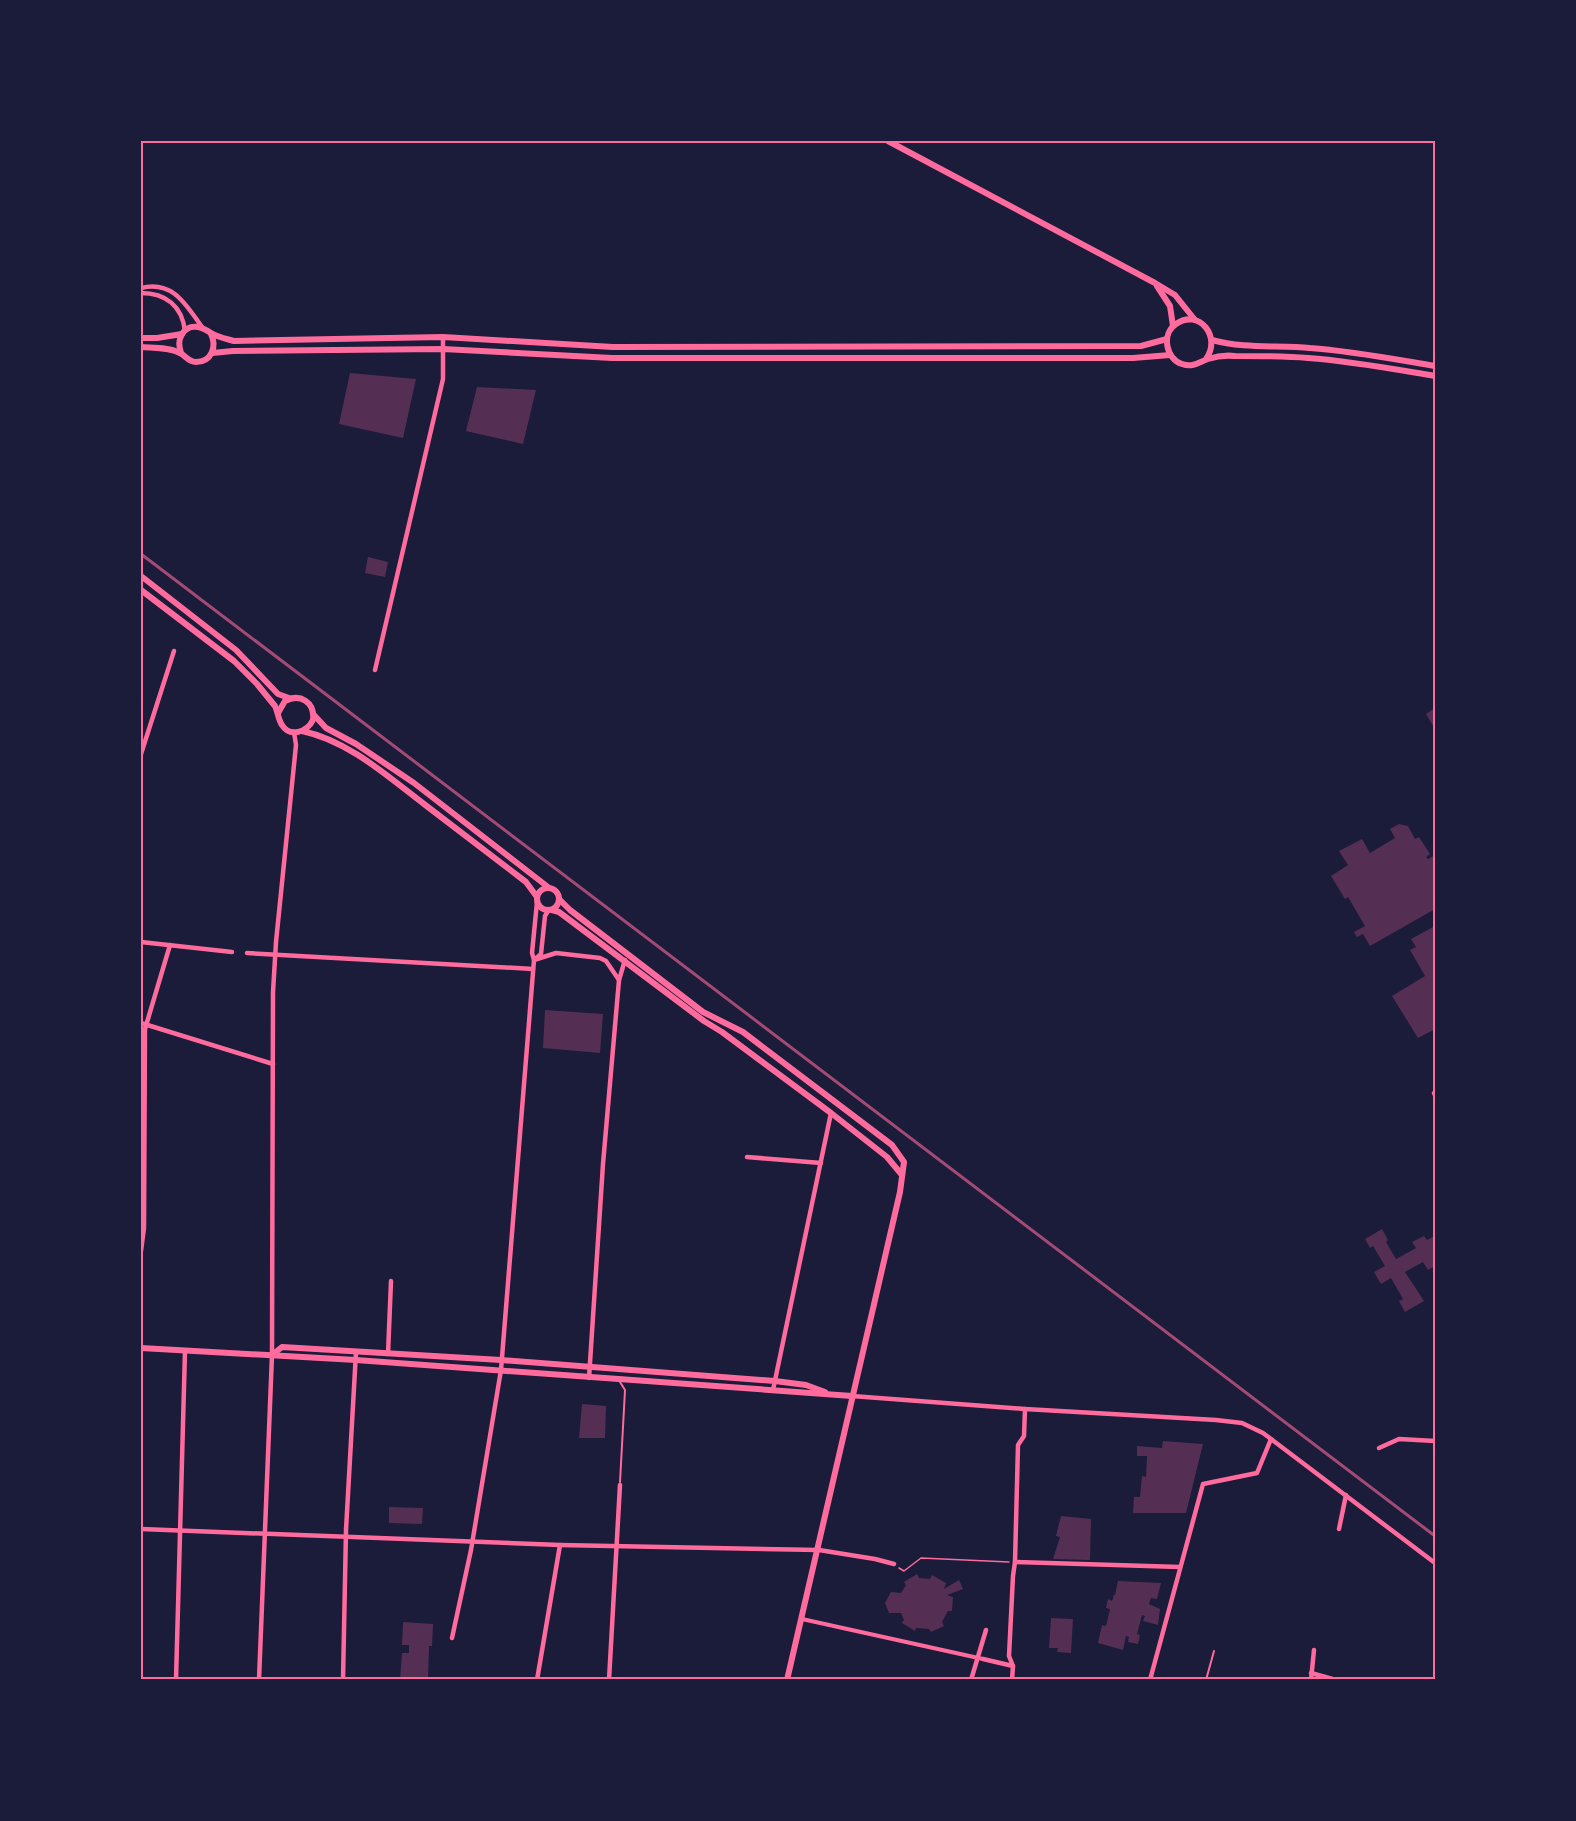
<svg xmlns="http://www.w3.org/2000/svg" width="1576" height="1821" font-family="'Golos Text',sans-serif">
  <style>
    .building { fill: #542f53 }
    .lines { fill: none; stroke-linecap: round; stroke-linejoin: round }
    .path { stroke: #ff6b9d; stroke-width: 1.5 }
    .service { stroke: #ff6b9d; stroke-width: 2 }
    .pedestrian { stroke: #ff6b9d; stroke-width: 4 }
    .minor { stroke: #ff6b9d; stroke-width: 4.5 }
    .tertiary { stroke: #ff6b9d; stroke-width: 6 }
    .rail { stroke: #a44b75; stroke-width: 3 }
    .neatline { fill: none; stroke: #ff6b9d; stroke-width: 2 }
  </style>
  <rect width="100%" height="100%" fill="#1b1b3a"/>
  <g class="building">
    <polygon points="350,373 416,379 403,438 339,424"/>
    <polygon points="477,387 536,390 523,444 466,431"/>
    <polygon points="368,557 388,562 385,577 365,573"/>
    <polygon points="1435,708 1435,729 1426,714"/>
    <polygon points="1399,824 1408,826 1415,839 1419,837 1430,854 1426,857 1428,859 1435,855 1435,909 1370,946 1363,934 1357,937 1354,932 1365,926 1348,897 1345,899 1331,876 1348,865 1339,851 1362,839 1370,853 1395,838 1390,829"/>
    <polygon points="1435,926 1435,1029 1418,1038 1392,996 1425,976 1410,950 1416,947 1411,939"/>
    <polygon points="545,1010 603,1014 600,1053 543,1048"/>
    <polygon points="1382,1229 1388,1240 1386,1242 1396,1259 1416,1248 1412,1242 1424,1236 1427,1240 1435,1236 1435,1266 1428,1270 1423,1262 1405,1272 1424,1301 1405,1312 1399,1301 1403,1299 1391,1278 1381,1284 1374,1272 1385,1266 1373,1246 1370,1248 1365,1239"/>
    <polygon points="582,1404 606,1406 605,1438 579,1438"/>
    <polygon points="1163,1441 1203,1444 1186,1513 1133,1513 1134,1497 1140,1497 1142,1476 1146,1477 1147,1456 1137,1456 1137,1446 1162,1448"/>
    <polygon points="389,1507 423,1508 422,1524 389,1523"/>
    <polygon points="1061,1516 1091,1519 1090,1560 1053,1559 1060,1537 1056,1536"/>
    <polygon points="917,1574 919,1578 930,1579 932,1575 946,1583 944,1589 959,1580 963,1589 947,1595 953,1597 952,1611 948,1611 942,1622 944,1626 931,1632 929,1629 916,1628 915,1631 902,1623 904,1620 901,1613 889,1613 885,1603 891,1592 901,1593 906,1585 904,1582"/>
    <polygon points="1118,1581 1161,1583 1157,1599 1151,1598 1149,1604 1160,1609 1158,1625 1143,1621 1145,1616 1142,1615 1137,1634 1140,1635 1138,1644 1128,1642 1129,1637 1126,1636 1123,1650 1098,1643 1102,1625 1106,1626 1110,1609 1106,1608 1108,1599 1112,1601 1114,1595 1115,1595"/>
    <polygon points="1051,1618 1073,1619 1071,1653 1057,1652 1058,1648 1049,1648"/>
    <polygon points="403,1622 433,1624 432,1646 429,1646 428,1680 400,1680 402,1653 409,1653 409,1645 402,1645"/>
  </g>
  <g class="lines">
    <polyline class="path" points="899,1568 904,1571 921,1558 1009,1562"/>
    <g class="service">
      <polyline points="620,1382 625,1390 620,1482"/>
      <polyline points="1206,1680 1214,1651"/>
    </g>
    <polyline class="pedestrian" points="802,1619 983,1659"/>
    <g class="minor">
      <path d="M141,288c32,-8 45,17 61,39"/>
      <path d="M141,293c25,0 41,13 44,38"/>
      <polyline points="375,670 443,379 443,337"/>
      <polyline points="141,754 174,651"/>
      <polyline points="537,902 532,953 534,960 541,954 545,916 548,911"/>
      <polyline points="141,942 232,952"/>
      <polyline points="247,953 533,969"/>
      <polyline points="141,1023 273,1064"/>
      <polyline points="1434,1093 1435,1095"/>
      <polyline points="747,1157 821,1163"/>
      <polyline points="141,1251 144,1228 145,1029 170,945"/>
      <polyline points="388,1354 391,1281"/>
      <polyline points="589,1378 603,1164 619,980 625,960"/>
      <polyline points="773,1390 831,1113"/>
      <polyline points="852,1396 1025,1409 1216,1420 1242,1423 1263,1433 1435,1563"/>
      <polyline points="1379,1448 1399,1439 1435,1441"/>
      <polyline points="141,1529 560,1545 819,1550 875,1559 894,1564"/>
      <polyline points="1339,1529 1346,1495"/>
      <polyline points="1015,1562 1180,1567"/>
      <polyline points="452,1638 471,1550 501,1370 534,960 556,953 600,958 606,961 619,980"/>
      <polyline points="983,1659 1013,1666"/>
      <polyline points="1311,1673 1336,1680"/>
      <polyline points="176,1680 185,1351"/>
      <polyline points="259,1680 272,1355 273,992 276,942 296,745 294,732"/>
      <polyline points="343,1680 346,1530 356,1352"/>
      <polyline points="537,1680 560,1545"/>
      <polyline points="609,1680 620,1485"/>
      <polyline points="971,1680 986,1630"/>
      <polyline points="1012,1680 1013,1666 1009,1656 1013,1576 1015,1562 1018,1445 1024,1436 1025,1409"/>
      <polyline points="1150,1680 1203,1484 1257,1473 1271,1439"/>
      <polyline points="1311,1680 1314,1650"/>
    </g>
    <g class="tertiary">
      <polyline points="888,141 1155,283 1175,295 1195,320"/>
      <polyline points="1157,286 1170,306 1173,326"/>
      <polyline points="141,338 157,338 182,334"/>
      <path d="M1212,340c32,9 66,5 98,8 42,3 83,11 125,18"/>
      <path d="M141,347c12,1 28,0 39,6 6,3 8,9 16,9 16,0 21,-16 15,-28"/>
      <path d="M181,353c-2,-7 -3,-12 1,-19 8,-12 20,-7 29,-1 6,4 16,6 23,8l209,-4 170,10 528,-1 26,-7"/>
      <polyline points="212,353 233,351 443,349 612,358 1133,358 1170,355"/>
      <path d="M1206,359c16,-22 -7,-51 -30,-35 -15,10 -10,35 6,40 11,4 17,-2 26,-5 9,-3 18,-4 27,-3 24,0 49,0 73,2 43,3 85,11 127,18"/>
      <polyline points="141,576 236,650 278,694 289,698"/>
      <path d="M141,590l93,71 23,23 18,22c3,6 3,13 7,19 8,13 25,7 31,-5 2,-18 -13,-27 -28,-19l-7,12"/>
      <polyline points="314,715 326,728 356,744 414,783 548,887"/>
      <path d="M302,731c47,10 85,45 122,73 34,26 68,52 102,78l11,15"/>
      <circle cx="548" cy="899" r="11"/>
      <polyline points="560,900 570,910 703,1012 743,1032 892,1145 904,1162 900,1192 787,1680"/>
      <polyline points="552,910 559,912 704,1021 722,1032 831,1113 887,1157 902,1175"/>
      <polyline points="141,1348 356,1360 852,1396"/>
      <polyline points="272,1355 282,1347 501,1360 775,1381 806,1385 825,1392"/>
    </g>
    <polyline class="rail" points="141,554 1435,1536"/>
  </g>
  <rect width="1576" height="1821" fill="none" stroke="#1b1b3a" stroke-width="285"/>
  <rect x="142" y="142" width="1292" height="1536" class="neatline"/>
</svg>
